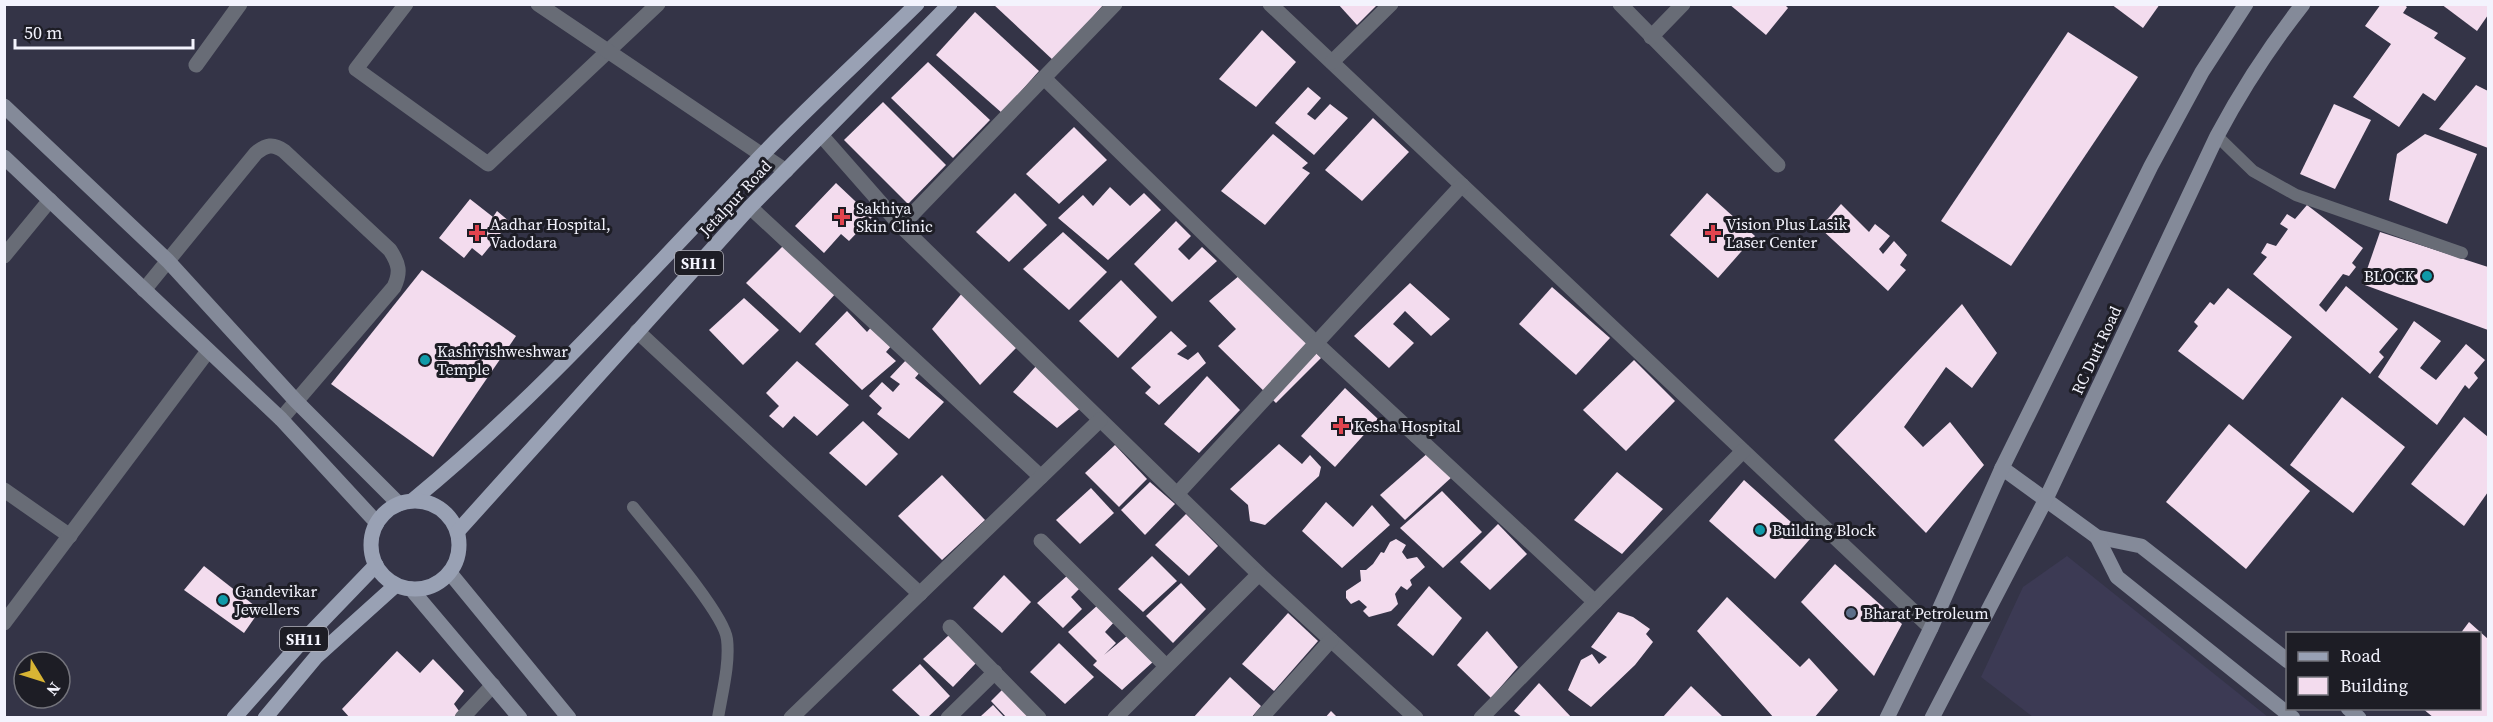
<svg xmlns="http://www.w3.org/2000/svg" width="2493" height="722" font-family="'Source Serif 4',serif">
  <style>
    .built { fill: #3c3a54 }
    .building { fill: #f3dcee }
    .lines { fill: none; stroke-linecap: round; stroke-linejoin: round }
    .lane { stroke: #686c76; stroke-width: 12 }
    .street { stroke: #686c76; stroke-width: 15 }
    .secondary { stroke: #848a99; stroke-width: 15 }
    .primary { stroke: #99a1b4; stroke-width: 15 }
    .health-dot { fill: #e0444e; stroke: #1d1d25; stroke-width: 2 }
    .culture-dot { fill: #0f9aa8; stroke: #1d1d25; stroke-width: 2 }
    .service-dot { fill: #5c6f8a; stroke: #1d1d25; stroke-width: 2 }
    .labels { text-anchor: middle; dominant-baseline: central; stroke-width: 6; stroke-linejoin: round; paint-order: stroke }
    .shield { fill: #1d1d25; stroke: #b3b3bc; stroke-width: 1.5 }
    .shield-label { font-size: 15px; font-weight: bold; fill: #f3f3fd }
    .street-label { font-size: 16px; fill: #f3f3fd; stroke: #1d1d25 }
    .poi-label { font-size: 16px; fill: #f3f3fd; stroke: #1d1d25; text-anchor: start }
  </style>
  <rect width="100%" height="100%" fill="#343447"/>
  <polygon class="built" points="2067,556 2268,717 2033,717 1981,677 2023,587"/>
  <g class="building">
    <polygon points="993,4 1104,4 1054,61"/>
    <polygon points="1338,4 1378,4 1357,25"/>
    <polygon points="1729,4 1784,4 1788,8 1766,35"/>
    <polygon points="2111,4 2160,4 2143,28"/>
    <polygon points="2381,4 2403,4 2407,7 2403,13 2438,33 2434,38 2466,58 2435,101 2423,93 2399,127 2353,97 2391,44 2365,26"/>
    <polygon points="2441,4 2488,4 2488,15 2477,31"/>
    <polygon points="975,12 1039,71 1002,113 936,55"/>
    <polygon points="1262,30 1296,62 1256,107 1219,79"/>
    <polygon points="2068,32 2138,77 2011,266 1941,221"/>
    <polygon points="928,62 990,120 953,158 891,98"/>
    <polygon points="2476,85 2488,91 2488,148 2439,129"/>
    <polygon points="1308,87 1321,98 1307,114 1315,120 1330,104 1348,118 1314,155 1275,123"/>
    <polygon points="883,102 946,165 908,204 844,140"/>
    <polygon points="2334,104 2371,120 2335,189 2300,174"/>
    <polygon points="1373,118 1409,152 1362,201 1325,170"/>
    <polygon points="1074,127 1107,160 1059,204 1026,174"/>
    <polygon points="1273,134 1308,163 1302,168 1310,173 1265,225 1221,191"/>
    <polygon points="2425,134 2477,154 2447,224 2389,200 2397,154"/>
    <polygon points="836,183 872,217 849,241 841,234 824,253 795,226"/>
    <polygon points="1110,187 1130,206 1144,193 1161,210 1108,260 1058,218 1083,195 1093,206"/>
    <polygon points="1015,193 1047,225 1009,262 976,232"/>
    <polygon points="1707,193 1755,236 1718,278 1670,235"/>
    <polygon points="470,199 493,217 497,211 510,222 482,256 472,248 464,258 439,238"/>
    <polygon points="1841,204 1869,232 1875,224 1890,236 1879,249 1883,254 1894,241 1907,255 1900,265 1906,270 1888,291 1820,228"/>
    <polygon points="2307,205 2363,248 2352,263 2356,267 2349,276 2343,274 2319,305 2326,312 2346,286 2398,329 2379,352 2384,357 2370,374 2253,274 2267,257 2261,253 2267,243 2276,246 2288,229 2280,224 2287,214 2295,219"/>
    <polygon points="1176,221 1191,236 1178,249 1189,260 1202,247 1217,261 1172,302 1134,264"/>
    <polygon points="1063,232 1107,272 1069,310 1023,269"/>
    <polygon points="2380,232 2488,267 2488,330 2362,284"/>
    <polygon points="785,244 837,292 800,333 746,283"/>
    <polygon points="422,270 516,336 433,457 331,384"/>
    <polygon points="1240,275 1321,358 1276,403 1218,346 1236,329 1209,301"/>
    <polygon points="1121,280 1157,317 1118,358 1079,321"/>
    <polygon points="1410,283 1450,319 1431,336 1405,311 1393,324 1414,343 1389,368 1354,336"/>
    <polygon points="1552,287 1610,338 1576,375 1519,324"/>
    <polygon points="2228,288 2292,337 2243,400 2178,351 2198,326 2194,322 2210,302 2214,305"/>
    <polygon points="963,292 1017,347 980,385 932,329"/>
    <polygon points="744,298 779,330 743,365 709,330"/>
    <polygon points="1962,304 1997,353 1972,388 1946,367 1904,427 1923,447 1950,422 1984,465 1926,533 1834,440"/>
    <polygon points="847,311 867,332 872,326 892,345 886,352 896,361 862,390 815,344"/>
    <polygon points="2414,321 2441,341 2420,368 2436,380 2466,344 2485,360 2474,373 2478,378 2469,389 2465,385 2437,425 2378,377"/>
    <polygon points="1171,331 1187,346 1177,354 1188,360 1198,352 1206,363 1159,405 1145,393 1151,387 1131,368"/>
    <polygon points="907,359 921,371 915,378 944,402 909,439 877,414 882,408 869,396 882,382 893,392 900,384 890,377"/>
    <polygon points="1634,360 1675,401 1626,451 1583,410"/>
    <polygon points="797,361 849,405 817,436 794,416 783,428 769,416 779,406 766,393"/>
    <polygon points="1037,365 1083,406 1057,428 1013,392"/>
    <polygon points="1207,376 1240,410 1199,453 1164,424"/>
    <polygon points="1345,388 1378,419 1335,467 1301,436"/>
    <polygon points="2342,397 2405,447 2353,513 2290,465"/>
    <polygon points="2464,417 2488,437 2488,492 2464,526 2411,484"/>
    <polygon points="863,421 898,454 866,486 829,453"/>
    <polygon points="2229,424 2310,491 2246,569 2166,502"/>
    <polygon points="1279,444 1302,464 1310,455 1321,467 1319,476 1265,525 1250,521 1248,505 1230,489"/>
    <polygon points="1115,445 1147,479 1119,507 1085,473"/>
    <polygon points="1429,452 1453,476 1405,520 1380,495"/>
    <polygon points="1617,472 1663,509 1622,554 1574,520"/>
    <polygon points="942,475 985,520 942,560 898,516"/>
    <polygon points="1744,480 1810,539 1775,579 1709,521"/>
    <polygon points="1150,482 1175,504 1145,535 1121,510"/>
    <polygon points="1091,488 1114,513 1080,544 1056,520"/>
    <polygon points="1442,491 1482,532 1443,568 1400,528"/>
    <polygon points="1326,502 1353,527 1372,505 1390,525 1342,568 1302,531"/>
    <polygon points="1186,514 1218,546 1189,576 1155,545"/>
    <polygon points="1498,524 1527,554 1490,590 1460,562"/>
    <polygon points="1396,539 1406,545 1402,552 1407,559 1417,557 1425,567 1410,580 1412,585 1407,590 1401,586 1395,594 1398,604 1391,611 1369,617 1363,611 1367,607 1359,600 1351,604 1346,598 1346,591 1361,581 1360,570 1366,570 1373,564 1381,552 1384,553 1390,542"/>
    <polygon points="1152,556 1177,581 1143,612 1118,589"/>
    <polygon points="1835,564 1902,624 1874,676 1801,602"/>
    <polygon points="204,566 260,610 244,633 184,590"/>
    <polygon points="1069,574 1082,586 1071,597 1082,609 1063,628 1037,603"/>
    <polygon points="1004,575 1031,602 1002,633 973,608"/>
    <polygon points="1181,583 1206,609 1173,643 1146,616"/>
    <polygon points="1429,586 1462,618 1433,656 1397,625"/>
    <polygon points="1727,597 1800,667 1809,658 1838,690 1814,718 1774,718 1697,631"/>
    <polygon points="1099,604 1116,620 1105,632 1116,643 1104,655 1128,635 1154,661 1122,690 1093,665 1097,661 1068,632"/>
    <polygon points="1618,612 1633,617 1650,629 1646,634 1653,642 1635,665 1591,707 1568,690 1581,660 1592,654 1599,664 1607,657 1591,647"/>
    <polygon points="1288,613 1318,641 1274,691 1242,664"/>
    <polygon points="2469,622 2488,639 2488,718 2434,718 2422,708 2480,708 2480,634 2460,634"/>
    <polygon points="1487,631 1518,667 1491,698 1457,665"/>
    <polygon points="949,635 977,662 953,687 923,659"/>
    <polygon points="1059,643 1094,677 1065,704 1030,672"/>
    <polygon points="397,651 420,673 433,659 464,691 454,704 464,718 350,718 342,709"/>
    <polygon points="920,664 950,696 927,718 922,718 892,690"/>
    <polygon points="1230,677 1261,706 1251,718 1193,718"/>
    <polygon points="1539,683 1572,718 1523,718 1514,711"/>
    <polygon points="1691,686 1724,718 1662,718"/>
    <polygon points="1004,688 1029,713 1026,718 1007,718 991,701"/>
    <polygon points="993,705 1005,718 981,716"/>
    <polygon points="1331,711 1338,718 1325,718"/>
  </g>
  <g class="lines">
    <g class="lane">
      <polyline points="2217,136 2253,171 2296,195 2462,253"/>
      <path d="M633,507c20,25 91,106 94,132 3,25 -5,54 -9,79"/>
    </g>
    <g class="street">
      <polyline points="406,4 356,69 488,164 658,4"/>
      <polyline points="538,4 786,171"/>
      <polyline points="1270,4 1931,628"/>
      <polyline points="1620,4 1778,165"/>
      <polyline points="1651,37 1683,4"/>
      <polyline points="1332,62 1391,4"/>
      <polyline points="196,65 240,4"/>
      <polyline points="1044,78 1316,343 1595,602"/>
      <polyline points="821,135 901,226 1259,574 1416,718"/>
      <polyline points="750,207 1041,477"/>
      <polyline points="901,226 1115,4"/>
      <polyline points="4,256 50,200"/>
      <path d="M144,290l112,-137c10,-8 17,-10 28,-2l106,99c9,14 11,22 4,37l-113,132"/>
      <polyline points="637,331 920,594"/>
      <polyline points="4,490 70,536"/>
      <polyline points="1177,494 1462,185"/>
      <polyline points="1041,541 1166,666"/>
      <polyline points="4,623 208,351"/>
      <polyline points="950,627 1039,718"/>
      <polyline points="462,718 493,685"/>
      <polyline points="791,718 1100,420"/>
      <polyline points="948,718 995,672"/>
      <polyline points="1115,718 1259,574"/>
      <polyline points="1261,718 1331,640"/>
      <polyline points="1481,718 1743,451"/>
    </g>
    <g class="secondary">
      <polyline points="4,106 168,261 296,401 399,504"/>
      <polyline points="4,157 281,419 377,523"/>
      <polyline points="2002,468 2097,537 2141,546 2288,661"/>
      <polyline points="2097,537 2117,577 2293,718"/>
      <polyline points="450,573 569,718"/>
      <polyline points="411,589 520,718"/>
      <polyline points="2348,708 2359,718"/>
      <polyline points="1887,718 1931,628 2002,468 2151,166 2202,72 2246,4"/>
      <path d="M1932,718l113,-217 172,-365c25,-47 53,-90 86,-132"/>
    </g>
    <g class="primary">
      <path d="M413,500c126,-103 235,-227 348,-344 50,-52 104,-101 156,-152"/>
      <circle cx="415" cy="545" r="44"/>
      <polyline points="458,531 750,207 950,4"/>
      <polyline points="234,718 298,646 376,565"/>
      <polyline points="265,718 316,657 396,585"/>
    </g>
  </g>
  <g class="health-dot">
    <path d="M839 208h6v6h6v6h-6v6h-6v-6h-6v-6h6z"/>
    <path d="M474 224h6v6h6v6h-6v6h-6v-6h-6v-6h6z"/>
    <path d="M1710 224h6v6h6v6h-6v6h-6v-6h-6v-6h6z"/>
    <path d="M1338 417h6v6h6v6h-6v6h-6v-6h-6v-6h6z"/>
  </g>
  <g class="culture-dot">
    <circle cx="2427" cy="276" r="6"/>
    <circle cx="425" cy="360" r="6"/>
    <circle cx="1760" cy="530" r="6"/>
    <circle cx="223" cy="600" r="6"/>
  </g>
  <circle class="service-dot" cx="1851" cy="613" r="6"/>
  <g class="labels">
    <g class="shield">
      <rect x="675" y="251" width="48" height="24" rx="4.5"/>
      <rect x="280" y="627" width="48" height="24" rx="4.5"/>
    </g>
    <g class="shield-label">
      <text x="699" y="263">SH11</text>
      <text x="304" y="639">SH11</text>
    </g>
    <g class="street-label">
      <text transform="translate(735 198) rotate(-47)">Jetalpur Road</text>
      <text transform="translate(2096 350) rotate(-65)">RC Dutt Road</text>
    </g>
    <g class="poi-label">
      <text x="856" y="208">Sakhiya<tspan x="856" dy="18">Skin Clinic</tspan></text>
      <text x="490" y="224">Aadhar Hospital,<tspan x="490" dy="18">Vadodara</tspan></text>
      <text x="1726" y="224">Vision Plus Lasik<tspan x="1726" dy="18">Laser Center</tspan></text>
      <text x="2415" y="276" text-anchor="end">BLOCK</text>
      <text x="437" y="351">Kashivishweshwar<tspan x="437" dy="18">Temple</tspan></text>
      <text x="1354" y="426">Kesha Hospital</text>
      <text x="1772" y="530">Building Block</text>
      <text x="235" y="591">Gandevikar<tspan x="235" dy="18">Jewellers</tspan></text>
      <text x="1863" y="613">Bharat Petroleum</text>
    </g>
  </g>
  <rect width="2493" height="722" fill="none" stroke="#f3f3fd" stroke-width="12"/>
  <rect x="2286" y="632" width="195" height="78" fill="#1d1d25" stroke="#73737b" stroke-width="1.5"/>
  <rect x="2298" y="652" width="30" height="9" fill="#99a1b4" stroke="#73737b" stroke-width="1.5"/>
  <text x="2340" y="662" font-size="18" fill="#f3f3fd">Road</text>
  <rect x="2298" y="677" width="30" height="18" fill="#f3dcee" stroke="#73737b" stroke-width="1.5"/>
  <text x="2340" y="692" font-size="18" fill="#f3f3fd">Building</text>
  <g transform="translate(42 680) rotate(128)"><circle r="28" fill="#1d1d25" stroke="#73737b" stroke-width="1.5"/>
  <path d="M0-4.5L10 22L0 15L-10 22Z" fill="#d8b434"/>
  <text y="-9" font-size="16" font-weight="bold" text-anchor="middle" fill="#f3f3fd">N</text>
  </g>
  <path d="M15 39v9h178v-9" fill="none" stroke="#f3f3fd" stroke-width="3"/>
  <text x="24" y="39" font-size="18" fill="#f3f3fd" stroke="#1d1d25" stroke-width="4.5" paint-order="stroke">50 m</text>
</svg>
